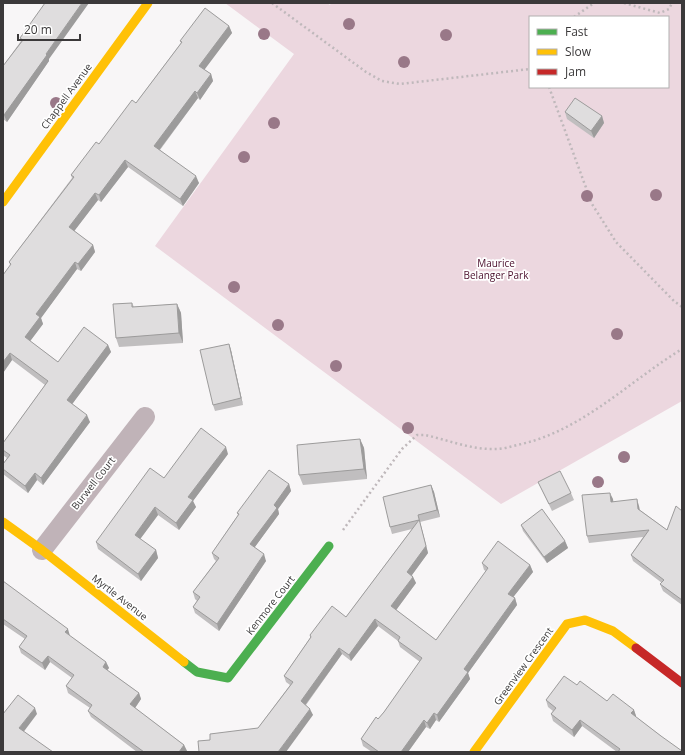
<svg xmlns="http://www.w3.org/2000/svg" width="685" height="755" font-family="'Open Sans',sans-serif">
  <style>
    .park { fill: #ecd7df; fill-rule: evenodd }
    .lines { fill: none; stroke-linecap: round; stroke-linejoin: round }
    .path { stroke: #bfb8bb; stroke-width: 2.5; stroke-dasharray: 2 3; stroke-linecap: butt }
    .street { stroke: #c0b3b8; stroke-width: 20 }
    .fast { stroke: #4caf50; stroke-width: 9 }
    .slow { stroke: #ffc107; stroke-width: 9 }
    .jam { stroke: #c62828; stroke-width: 9 }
    .tree { fill: #997888 }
    .wall { fill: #c0bebf }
    .shaded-wall { fill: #9c9b9b }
    .building { fill: #dfddde; stroke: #9c9b9b }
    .labels { text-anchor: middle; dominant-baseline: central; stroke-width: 3.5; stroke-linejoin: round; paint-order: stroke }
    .street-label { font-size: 10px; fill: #3b393a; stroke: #fff }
    .park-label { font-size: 10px; fill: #4b102d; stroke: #fff }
  </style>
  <rect width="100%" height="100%" fill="#f8f6f7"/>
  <path class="park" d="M225,3h102l3,2 1,-2h351v398l-181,103 -346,-258 139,-192zM530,17h138v70h-138z"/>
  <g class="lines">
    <g class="path">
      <polyline points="272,3 366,72 382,81 400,84 530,69"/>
      <polyline points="624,3 660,13 669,9 672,3"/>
      <polyline points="574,17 594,3"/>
      <polyline points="549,87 592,204 616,242 674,301 682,307"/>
      <path d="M343,530l59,-81 15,-14h8c23,5 47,15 71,14 7,0 14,-2 21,-4 64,-13 111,-63 165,-96"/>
    </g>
    <polyline class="street" points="42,550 145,417"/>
    <polyline class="fast" points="184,662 197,672 228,678 329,546"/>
    <g class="slow">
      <polyline points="3,202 148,3"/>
      <polyline points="3,522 42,550 184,662"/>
      <polyline points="474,752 567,624 585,620 613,631 636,648"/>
    </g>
    <polyline class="jam" points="636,648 682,683"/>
  </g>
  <g class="tree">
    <circle cx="349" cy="24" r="6"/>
    <circle cx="264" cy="34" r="6"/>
    <circle cx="446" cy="35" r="6"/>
    <circle cx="404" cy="62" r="6"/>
    <circle cx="56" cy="103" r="6"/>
    <circle cx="274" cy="123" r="6"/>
    <circle cx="244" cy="157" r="6"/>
    <circle cx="656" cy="195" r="6"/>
    <circle cx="587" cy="196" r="6"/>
    <circle cx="234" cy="287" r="6"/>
    <circle cx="278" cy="325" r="6"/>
    <circle cx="617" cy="334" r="6"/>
    <circle cx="336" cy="366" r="6"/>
    <circle cx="408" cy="428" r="6"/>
    <circle cx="624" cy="457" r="6"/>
    <circle cx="598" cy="482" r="6"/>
  </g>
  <g class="wall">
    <polygon points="229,26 232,33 204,69 211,74 213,81 200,100 198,98 160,150 199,183 183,206 128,167 101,202 98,200 74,231 93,245 95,252 81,271 77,269 41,318 43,324 30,341 58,362 108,345 111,352 72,404 90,422 43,485 37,480 28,493 3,474 3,464 7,458 3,455 3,443 45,385 12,360 3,373 10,265 9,262 72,178 71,175 136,103 181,43 180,41"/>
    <polygon points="20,38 49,59 49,61 7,122 3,119 3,66 21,41"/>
    <polygon points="565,112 602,116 604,123 594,138 567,119"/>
    <polygon points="132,303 134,307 177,304 181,313 183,343 119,347 116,338"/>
    <polygon points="229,344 231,350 243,405 215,411 213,405"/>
    <polygon points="360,439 364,448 367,479 303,485 299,475"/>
    <polygon points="228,454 193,501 196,507 179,530 158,515 140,539 156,550 158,558 141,581 98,549 96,542 164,478"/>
    <polygon points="538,482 571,493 574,500 552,511 541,488"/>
    <polygon points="289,484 291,491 278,509 279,514 254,548 266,561 219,631 195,613 193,607 197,601 195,599 193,592 216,561 214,559 212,553 238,515 237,513"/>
    <polygon points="431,485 434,492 440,517 420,522 428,553 412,575 416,583 396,610 436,640 486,571 484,570 482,563 530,565 533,572 513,597 515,598 517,605 468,673 470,679 439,722 436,720 430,729 426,727 408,752 372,752 363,746 361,739 384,712 420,662 400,647 398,641 378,626 351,661 342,654 306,705 313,715 210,740 258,728 290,685 286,682 284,676 310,638 310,635 346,617 412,529 392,534 390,527"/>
    <polygon points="613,499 613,502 639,506 640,510 667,530 682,511 682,605 663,591 660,584 662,583 633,561 631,555 643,537 589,543 587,536"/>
    <polygon points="521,525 565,541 568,548 547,563 523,531"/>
    <polygon points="3,581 70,636 106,662 109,668 107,670 139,693 141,699 135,708 184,745 187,751 186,752 137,752 91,717 88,711 90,708 68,693 66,686 72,678 50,662 45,670 21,653 19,647 25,639 3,624"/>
    <polygon points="577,685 607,701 634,710 636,716 636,717 661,736 617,752 582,726 574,737 553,721 551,714 553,711 548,707 546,700"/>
  </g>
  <g class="shaded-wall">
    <polygon points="82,3 89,3 49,59 49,61 7,122 4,115 46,54"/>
    <polygon points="229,26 232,33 202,73 199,66"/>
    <polygon points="211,74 213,81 200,100 197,93"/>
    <polygon points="195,91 198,98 157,153 154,146"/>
    <polygon points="602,116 604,123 594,138 591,131"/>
    <polygon points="125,160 128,167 101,202 99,195"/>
    <polygon points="196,176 199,183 183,206 180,199"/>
    <polygon points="95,193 98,200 72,234 69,227"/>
    <polygon points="93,245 95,252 81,271 78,264"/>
    <polygon points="75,262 77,269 41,318 43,324 28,344 25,337 36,314"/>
    <polygon points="177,304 181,313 183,343 179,333"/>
    <polygon points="229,344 231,350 243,405 241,398"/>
    <polygon points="108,345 111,352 70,407 67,400"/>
    <polygon points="10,353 12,360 3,373 3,362"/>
    <polygon points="87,415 90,422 43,485 41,478"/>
    <polygon points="360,439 364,448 367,479 364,469"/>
    <polygon points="226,447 228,454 193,501 196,507 179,530 176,523 188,497"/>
    <polygon points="35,473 37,480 28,493 25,486"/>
    <polygon points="289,484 291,491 278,509 279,514 252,551 250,544 274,505"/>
    <polygon points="431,485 434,492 440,517 437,510"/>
    <polygon points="610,493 613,499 614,508 611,502"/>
    <polygon points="637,499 639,506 640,516 638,509"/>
    <polygon points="155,507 158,515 138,542 135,535"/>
    <polygon points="418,515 420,522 428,553 409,579 407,572 426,546"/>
    <polygon points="565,541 568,548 547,563 544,557"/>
    <polygon points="156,550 158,558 141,581 138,574"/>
    <polygon points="264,554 266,561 219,631 217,624"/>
    <polygon points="530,565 533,572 511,600 508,594"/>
    <polygon points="413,577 416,583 394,613 391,606"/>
    <polygon points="515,598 517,605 468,673 470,679 439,722 437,715 464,669"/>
    <polygon points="375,619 378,626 351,661 349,655"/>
    <polygon points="68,629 70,636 65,632"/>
    <polygon points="339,648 342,654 303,708 301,701"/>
    <polygon points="48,656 50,662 45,670 42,663"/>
    <polygon points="106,662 109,668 105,673 103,667"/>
    <polygon points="139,693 141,699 133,711 130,704"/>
    <polygon points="35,708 37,714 22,734 19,728"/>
    <polygon points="310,709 313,715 286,752 278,752"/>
    <polygon points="634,710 636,716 634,720 631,713"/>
    <polygon points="434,713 436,720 430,729 427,723"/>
    <polygon points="424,720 426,727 408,752 401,752"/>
    <polygon points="580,720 582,726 574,737 572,730"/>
    <polygon points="184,745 187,751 186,752 179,752"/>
  </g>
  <g class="building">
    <polygon points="45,3 82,3 46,54 47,55 4,115 3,114 3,66 23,40 20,38"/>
    <polygon points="205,8 229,26 199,66 211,74 197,93 195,91 154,146 196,176 180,199 125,160 99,195 95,193 69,227 93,245 78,264 75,262 36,314 40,317 25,337 58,362 84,327 108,345 67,400 87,415 41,478 35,473 25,486 3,469 3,464 10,455 3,450 3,443 48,381 10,353 3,362 3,275 11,264 9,262 74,177 71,175 96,142 99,144 132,100 136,103 182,42 180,41"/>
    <polygon points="575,98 602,116 591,131 565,112"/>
    <polygon points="132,303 132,307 177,304 179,333 116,338 113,304"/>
    <polygon points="229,344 241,398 213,405 200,350"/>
    <polygon points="201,428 226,447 188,497 193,500 176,523 155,507 135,535 156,550 138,574 96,542 150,468 164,478"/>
    <polygon points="360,439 364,469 299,475 297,445"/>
    <polygon points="269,470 289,484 274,505 277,508 250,544 264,554 217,624 193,607 200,597 193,592 219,558 212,553 239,514 237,513"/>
    <polygon points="560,471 571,493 549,504 538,482"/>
    <polygon points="431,485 437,510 418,515 426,546 407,572 413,577 391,606 436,640 488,568 482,563 498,541 530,565 508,594 515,598 464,669 468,672 437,715 434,713 427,723 424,720 401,752 379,752 361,739 376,717 378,719 384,712 422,658 398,641 400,637 375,619 349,655 339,648 301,701 310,709 278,752 199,752 198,741 210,740 210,734 258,728 293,682 284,676 311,637 310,635 332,606 346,617 419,520 390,527 383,497"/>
    <polygon points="610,493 611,502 637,499 638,509 667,530 676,506 682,511 682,600 660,584 664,580 631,555 649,530 587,536 582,495"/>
    <polygon points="542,509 565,541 544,557 521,525"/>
    <polygon points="3,581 68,629 65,632 106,662 103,667 139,693 130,704 184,745 179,752 144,752 88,711 92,705 66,686 74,675 48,656 42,663 19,647 27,636 3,619"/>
    <polygon points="564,676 577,685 580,681 607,701 613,694 634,710 631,713 661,736 682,751 682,752 618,752 620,749 580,720 572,730 551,714 556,708 546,700"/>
    <polygon points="18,695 35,708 19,728 53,752 3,752 3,714"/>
  </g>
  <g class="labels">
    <g class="street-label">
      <text transform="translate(66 96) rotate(-54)">Chappell Avenue</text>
      <text transform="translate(93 483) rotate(-52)">Burwell Court</text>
      <text transform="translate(120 597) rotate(38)">Myrtle Avenue</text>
      <text transform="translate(270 605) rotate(-52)">Kenmore Court</text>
      <text transform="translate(523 666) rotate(-54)">Greenview Crescent</text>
    </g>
    <g class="park-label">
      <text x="496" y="263">Maurice<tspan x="496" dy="12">Belanger Park</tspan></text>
    </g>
  </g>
  <rect width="685" height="755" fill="none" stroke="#3b393a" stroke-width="8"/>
  <rect x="529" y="16" width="140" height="72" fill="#ffffff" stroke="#b1b0b0"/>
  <rect x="537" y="29" width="20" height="6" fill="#4caf50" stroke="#b1b0b0"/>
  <text x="565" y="36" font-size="12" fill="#3b393a">Fast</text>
  <rect x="537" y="49" width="20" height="6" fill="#ffc107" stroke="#b1b0b0"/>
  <text x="565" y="56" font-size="12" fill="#3b393a">Slow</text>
  <rect x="537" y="69" width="20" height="6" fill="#c62828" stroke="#b1b0b0"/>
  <text x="565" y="76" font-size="12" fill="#3b393a">Jam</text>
  <path d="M18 34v6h62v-6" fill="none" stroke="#3b393a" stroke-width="2"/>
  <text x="24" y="34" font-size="12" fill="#3b393a" stroke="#ffffff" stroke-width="3" paint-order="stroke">20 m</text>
</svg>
